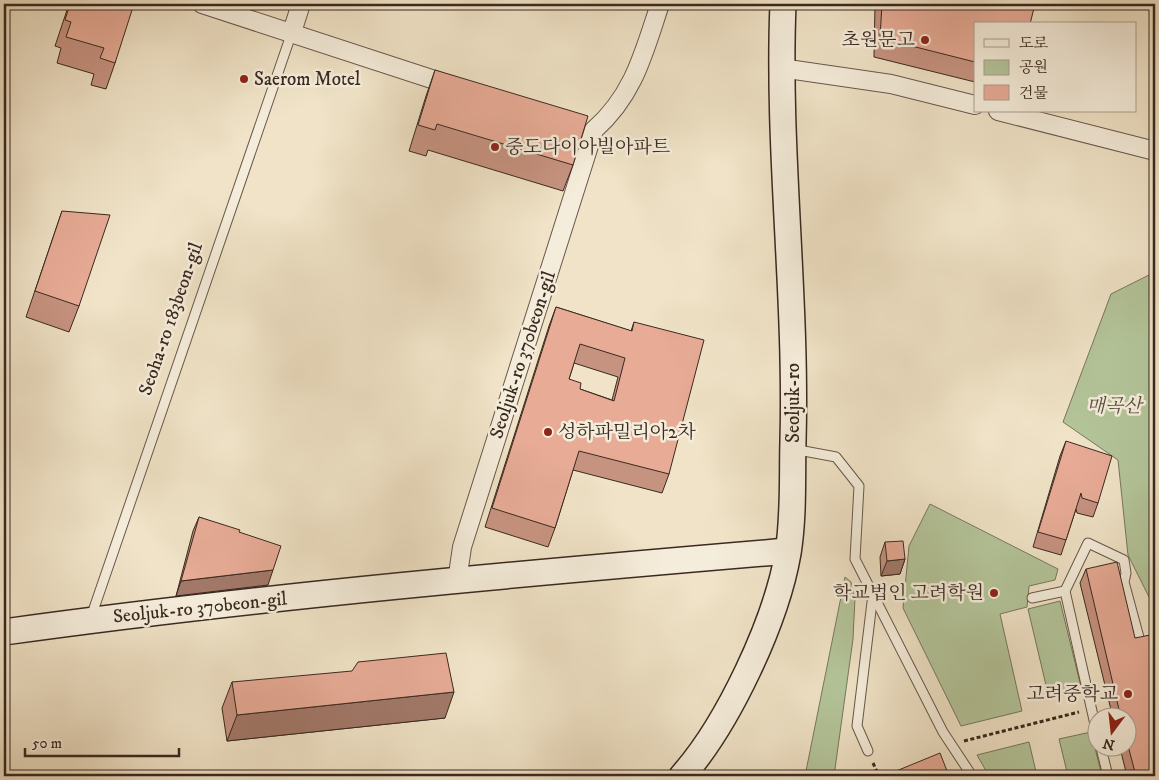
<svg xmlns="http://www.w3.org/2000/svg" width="1159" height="780" font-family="'IM FELL DW Pica','Noto Serif KR',serif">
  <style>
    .green { fill: #b4c59a; stroke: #77775d }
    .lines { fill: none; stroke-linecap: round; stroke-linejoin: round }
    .lane-casing { stroke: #68584a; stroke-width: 11 }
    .street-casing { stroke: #68584a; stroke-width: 20 }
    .secondary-casing { stroke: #3a2920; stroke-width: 28 }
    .path { stroke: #3a2920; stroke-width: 3; stroke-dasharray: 4 2.5; stroke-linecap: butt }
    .lane { stroke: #f5eddb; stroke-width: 9 }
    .street { stroke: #f5eddb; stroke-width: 18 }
    .secondary { stroke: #f5eddb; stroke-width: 25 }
    .wall { fill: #c79381; stroke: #3a2920; fill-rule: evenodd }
    .shaded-wall { fill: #a27869; stroke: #3a2920 }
    .building { fill: #e7ab96; stroke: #3a2920; fill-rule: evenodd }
    .poi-dot { fill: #8f2418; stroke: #f5eddb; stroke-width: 2 }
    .labels { text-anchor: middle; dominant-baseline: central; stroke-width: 5; stroke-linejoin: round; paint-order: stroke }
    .poi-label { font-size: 19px; fill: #3a2920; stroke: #f5eddb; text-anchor: end }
    .street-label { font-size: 19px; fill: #3a2920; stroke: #f5eddb }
    .park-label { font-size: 19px; font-style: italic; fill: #58503e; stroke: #f5eddb }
  </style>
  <rect width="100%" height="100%" fill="#f0e3c7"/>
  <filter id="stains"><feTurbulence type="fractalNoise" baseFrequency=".004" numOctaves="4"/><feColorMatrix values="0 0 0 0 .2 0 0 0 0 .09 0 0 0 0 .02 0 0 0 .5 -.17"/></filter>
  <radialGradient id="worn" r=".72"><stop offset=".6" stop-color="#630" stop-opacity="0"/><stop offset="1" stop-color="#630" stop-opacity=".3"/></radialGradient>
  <g class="green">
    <polygon points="1155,272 1155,609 1128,555 1118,460 1063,422 1111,294"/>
    <polygon points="930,504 1058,569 1055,580 1029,586 1027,607 1000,614 1022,711 961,726 903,608 909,546"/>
    <polygon points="845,577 851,582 855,598 853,639 834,776 805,776"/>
    <polygon points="1060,601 1082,691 1049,698 1028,609"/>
    <polygon points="1091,732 1102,776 1068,776 1059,739"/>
    <polygon points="1029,742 1037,776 989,776 977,755"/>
  </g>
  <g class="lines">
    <defs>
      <g id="lane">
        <polyline points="793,449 836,457 859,486 855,559 943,732 972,776"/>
        <polyline points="1032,598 1065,591"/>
        <polyline points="91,617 292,32"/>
        <polyline points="1096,729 1065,591 1088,543 1124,560 1126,573 1124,582 1141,645"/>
        <polyline points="1101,748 1108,776"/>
        <polyline points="868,751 857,726 873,594"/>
      </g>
      <g id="street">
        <polyline points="202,4 453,86"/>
        <polyline points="292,32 301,4"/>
        <polyline points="781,68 891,84 975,105"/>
        <polyline points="998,111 1155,151"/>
        <path d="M594,130c40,-35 50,-78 66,-126"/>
        <polyline points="457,581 462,547 594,130"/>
      </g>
      <g id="secondary">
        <path d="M4,632c260,-36 523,-59 784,-81"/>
        <path d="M682,776c46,-52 94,-154 106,-223 6,-37 4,-75 5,-112 4,-146 -16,-291 -10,-437"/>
      </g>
    </defs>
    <use href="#lane" class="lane-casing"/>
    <use href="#street" class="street-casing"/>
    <use href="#secondary" class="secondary-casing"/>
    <g class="path">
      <polyline points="964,741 1079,712"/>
      <polyline points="873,763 879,776"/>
    </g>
    <use href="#lane" class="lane"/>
    <use href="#street" class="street"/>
    <use href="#secondary" class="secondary"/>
  </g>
  <g class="wall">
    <polygon points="69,4 123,4 115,63 106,89 91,85 94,74 57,63 61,48 55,46"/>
    <polygon points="876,4 1035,4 975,24 975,82 874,57 875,6"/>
    <polygon points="435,70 573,165 563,191 428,150 426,156 409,151 426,96"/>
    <polygon points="62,211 79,306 69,332 26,317"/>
    <path d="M556,307l75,24 3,-9 35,152 -7,19 -89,-23 -18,58 -7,19 -63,-20 64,-201zM574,363l44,14 -6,23 -32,-11 -11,-10z"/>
    <polygon points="1066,441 1098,503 1093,517 1077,513 1076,509 1061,555 1033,547 1060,456"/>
    <polygon points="199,517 239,532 268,585 176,596 193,531"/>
    <polygon points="885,542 905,559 900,574 881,576 880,557"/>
    <polygon points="1086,569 1135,638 1155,776 1127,776 1120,748 1126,748 1126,718 1113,718 1080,583"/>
    <polygon points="232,682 445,718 227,741 222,708"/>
  </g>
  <g class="shaded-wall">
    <polygon points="905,559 900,574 881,576 887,561"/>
    <polygon points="273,570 268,585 176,596 181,581"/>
    <polygon points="454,692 445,718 227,741 237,715"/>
  </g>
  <g class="building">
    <polygon points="70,4 123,4 133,7 115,63 100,58 104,48 66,37 71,22 65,20"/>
    <polygon points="882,4 1035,4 1030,24 975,24 975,62 880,38"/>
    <polygon points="435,70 588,116 573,165 437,124 435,130 418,125"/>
    <polygon points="62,211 110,215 79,306 35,291"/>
    <path d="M556,307l76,24 2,-9 70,18 -35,134 -90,-23 -24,77 -63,-20zM580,344l45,14 -11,43 -34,-12 1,-6 -12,-4z"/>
    <polygon points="1066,441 1112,456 1098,503 1082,498 1081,493 1066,540 1038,532"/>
    <polygon points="199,517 240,530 239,532 281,546 273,570 181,581"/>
    <polygon points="903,541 905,559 887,561 885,542"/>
    <polygon points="1117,562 1135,638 1150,635 1155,658 1155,715 1154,715 1155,720 1155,776 1136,776 1126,738 1126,718 1121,718 1086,569"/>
    <polygon points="446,653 454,692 237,715 232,682 352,671 358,662"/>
    <polygon points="940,753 949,776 884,776"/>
  </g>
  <g class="poi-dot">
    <circle cx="925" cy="40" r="5"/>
    <circle cx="244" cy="79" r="5"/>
    <circle cx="495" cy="147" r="5"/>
    <circle cx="548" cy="432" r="5"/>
    <circle cx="994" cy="593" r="5"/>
    <circle cx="1128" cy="694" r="5"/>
  </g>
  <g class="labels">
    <g class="poi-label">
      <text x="915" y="40">초원문고</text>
      <text x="254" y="79" text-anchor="start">Saerom Motel</text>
      <text x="505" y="147" text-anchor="start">중도다이아빌아파트</text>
      <text x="558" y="432" text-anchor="start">성하파밀리아2차</text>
      <text x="984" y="593">학교법인 고려학원</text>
      <text x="1118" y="694">고려중학교</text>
    </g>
    <g class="street-label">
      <text transform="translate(171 319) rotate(-71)">Seoha-ro 183beon-gil</text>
      <text transform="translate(523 355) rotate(-72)">Seoljuk-ro 370beon-gil</text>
      <text transform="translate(793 403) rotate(-90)">Seoljuk-ro</text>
      <text transform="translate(200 608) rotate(-6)">Seoljuk-ro 370beon-gil</text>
    </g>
    <g class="park-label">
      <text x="1114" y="406">매곡산</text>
    </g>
  </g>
  <rect width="1159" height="780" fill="none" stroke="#f0e3c7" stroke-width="20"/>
  <rect x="5" y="5" width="1149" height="770" fill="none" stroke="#3a2920" stroke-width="2.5"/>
  <rect x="10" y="10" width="1139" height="760" fill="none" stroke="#3a2920"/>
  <rect x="974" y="22" width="162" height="90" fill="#f5eddb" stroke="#aa9f90"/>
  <rect x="984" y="39" width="25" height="8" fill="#f5eddb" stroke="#aa9f90"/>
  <text x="1019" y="48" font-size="15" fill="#3a2920">도로</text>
  <rect x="984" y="60" width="25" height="15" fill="#b4c59a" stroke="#aa9f90"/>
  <text x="1019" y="72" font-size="15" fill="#3a2920">공원</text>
  <rect x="984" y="85" width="25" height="15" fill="#e7ab96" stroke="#aa9f90"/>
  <text x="1019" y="98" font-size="15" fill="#3a2920">건물</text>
  <g transform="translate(1112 732) rotate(195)"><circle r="24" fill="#f5eddb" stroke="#aa9f90"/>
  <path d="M0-4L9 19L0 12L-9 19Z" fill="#8f2418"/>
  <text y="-8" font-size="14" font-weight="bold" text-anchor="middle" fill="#3a2920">N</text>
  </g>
  <path d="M25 748v8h154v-8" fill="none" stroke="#3a2920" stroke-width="2.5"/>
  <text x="32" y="748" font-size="15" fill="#3a2920" stroke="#f5eddb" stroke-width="4" paint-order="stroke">50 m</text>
  <rect width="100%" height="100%" filter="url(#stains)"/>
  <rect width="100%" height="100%" fill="url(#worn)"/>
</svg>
